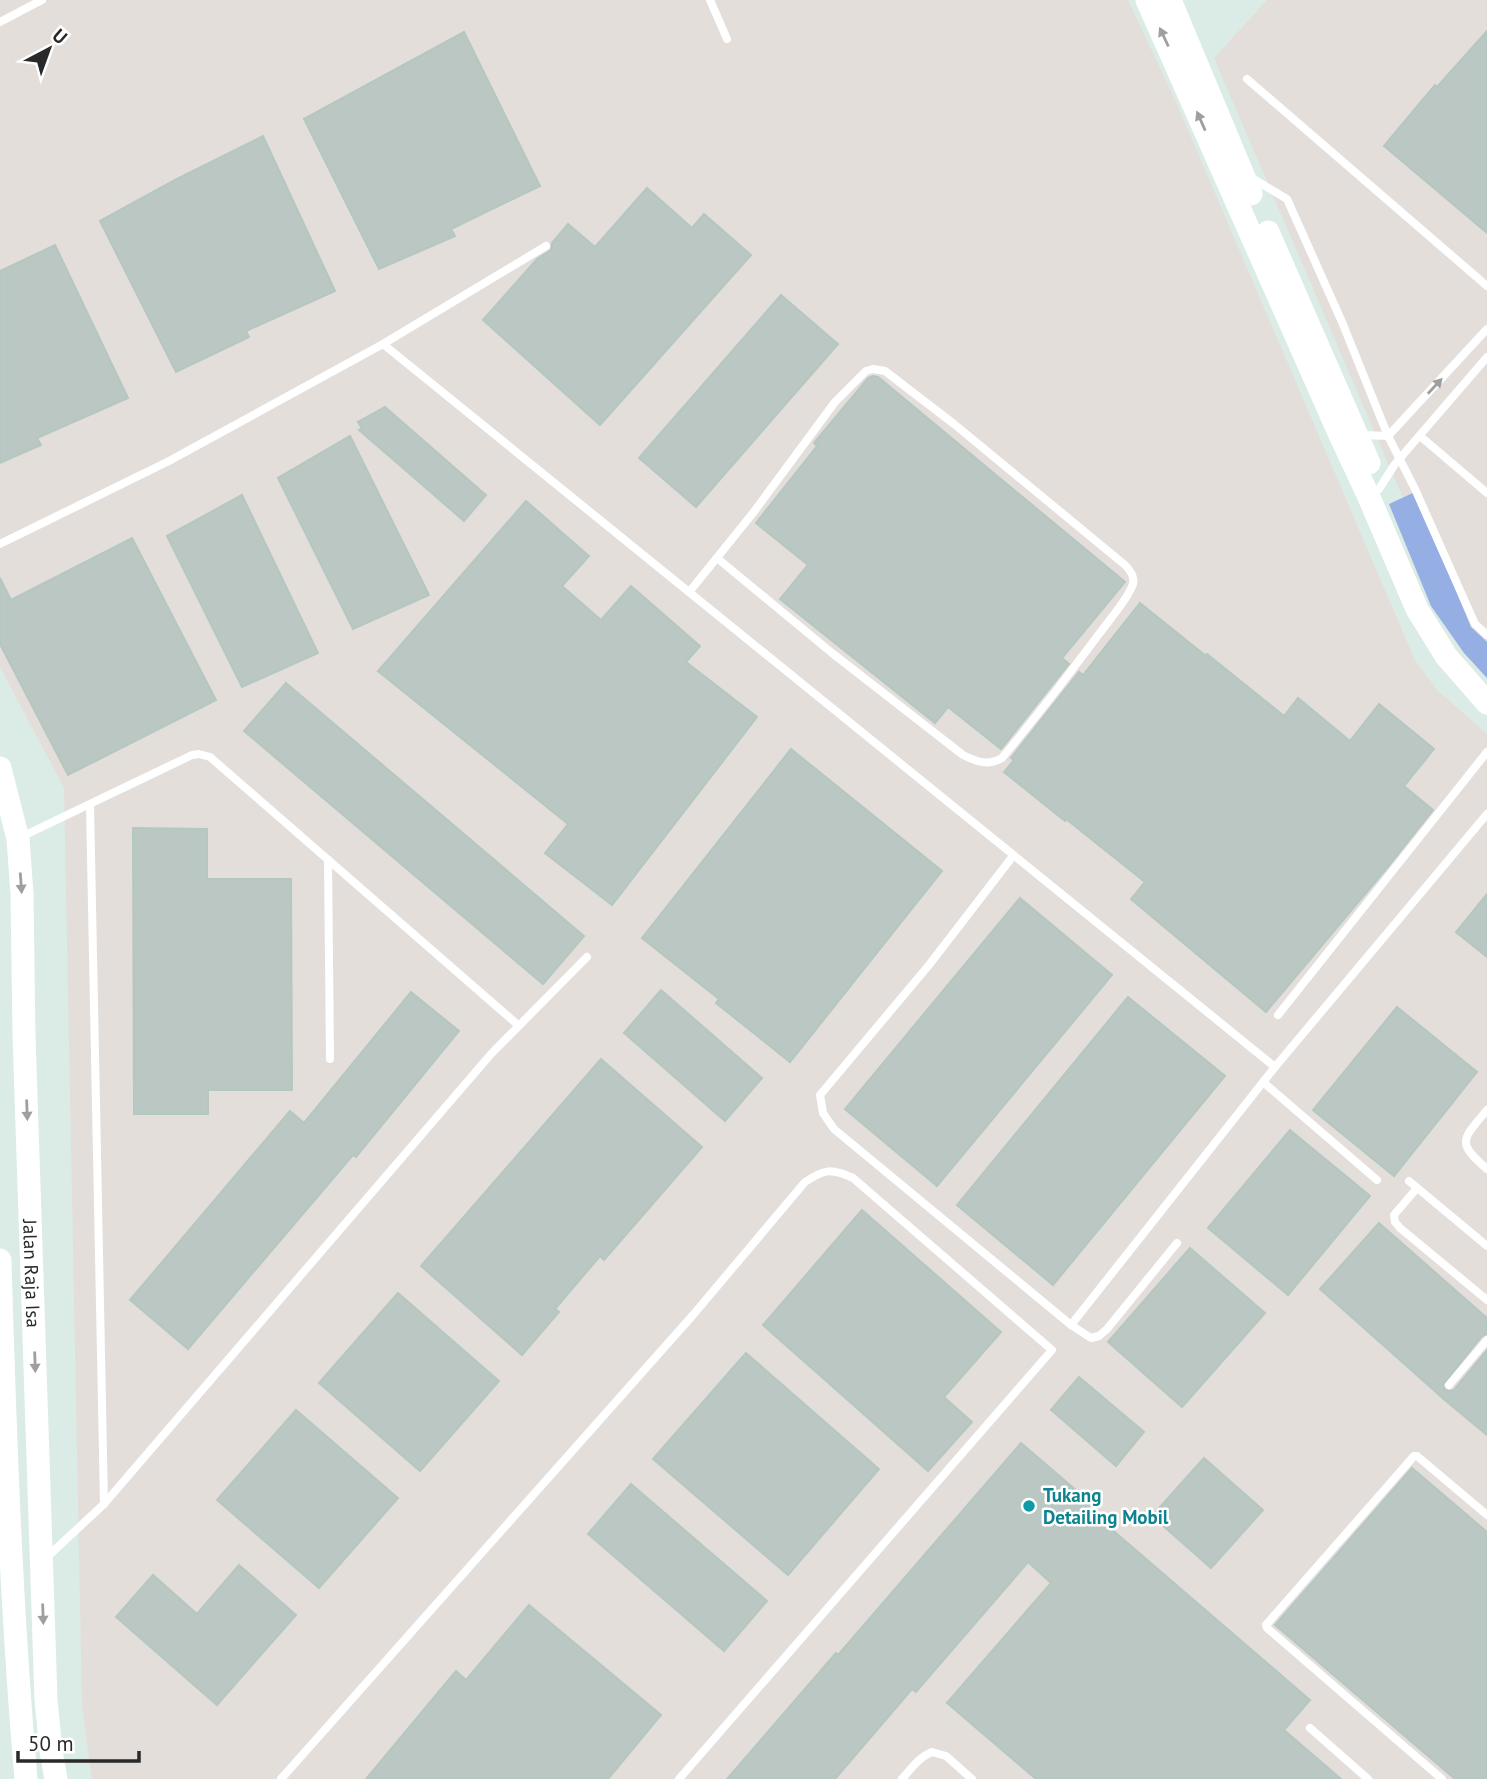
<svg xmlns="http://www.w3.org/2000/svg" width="1487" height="1779" font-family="'PT Sans',sans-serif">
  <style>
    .industrial { fill: #e4dedb }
    .green { fill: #95aee4 }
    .building { fill: #bac7c2; stroke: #b4c7c1; stroke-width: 2 }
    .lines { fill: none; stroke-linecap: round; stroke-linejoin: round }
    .lane { stroke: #fff; stroke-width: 8 }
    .secondary { stroke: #fff; stroke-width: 23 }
    .oneway { fill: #9f9f9f }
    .culture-dot { fill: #0f9aa8; stroke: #fff; stroke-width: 2.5 }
    .labels { text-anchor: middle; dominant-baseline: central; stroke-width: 5; stroke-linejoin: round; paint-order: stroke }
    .street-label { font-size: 19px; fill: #292929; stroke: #fff }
    .culture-label { font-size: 19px; font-weight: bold; fill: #0d838f; stroke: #fff; text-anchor: start }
  </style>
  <rect width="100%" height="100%" fill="#daece5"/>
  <g class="industrial">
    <polygon points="0,0 1128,0 1176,102 1415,660 1437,690 1487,734 1487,1779 92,1779 82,1707 64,788 0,667"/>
    <polygon points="1267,0 1487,0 1487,656 1448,598 1396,482 1214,58"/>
  </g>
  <polygon class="green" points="1415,492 1471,627 1487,642 1487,678 1464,653 1431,606 1389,504"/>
  <g class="building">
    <polygon points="1487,31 1487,233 1384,146 1435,85 1437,87"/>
    <polygon points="464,32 540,186 451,229 455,236 379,269 304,119"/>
    <polygon points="263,136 335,291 246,331 249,337 176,372 100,221 175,180"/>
    <polygon points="647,188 692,228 704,214 751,255 600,425 483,320 537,259 551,250 552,243 568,224 595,247"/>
    <polygon points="55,245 128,398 37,438 41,445 0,463 0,271"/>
    <polygon points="781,295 838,344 696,507 639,458"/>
    <polygon points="873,376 878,377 1125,582 1062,658 1069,664 1001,749 948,707 935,723 780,599 808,565 756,523 817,446 814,443 868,378"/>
    <polygon points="385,407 486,495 464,521 359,430 362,429 358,422"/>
    <polygon points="350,436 429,595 353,629 278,478"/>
    <polygon points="242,495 318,653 242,687 167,536"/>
    <polygon points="526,501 589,556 562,586 601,620 631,586 700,646 686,662 757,717 612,905 545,853 568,824 378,671"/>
    <polygon points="132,538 216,700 68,775 0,644 0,578 11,600"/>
    <polygon points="1140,603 1206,656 1207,654 1284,716 1298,698 1350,741 1379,704 1434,749 1404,786 1433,810 1386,869 1266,1012 1131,899 1145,882 1066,819 1065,821 1004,772 1014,760 1011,758 1079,672 1083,675"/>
    <polygon points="286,683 584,936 543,984 244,731"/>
    <polygon points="791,749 942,871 790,1062 716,1003 719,999 642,938"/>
    <polygon points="133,828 207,829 207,879 291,879 292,1090 208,1090 208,1114 134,1114"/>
    <polygon points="1487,894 1487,957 1456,932"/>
    <polygon points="1020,898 1112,975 937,1186 845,1109"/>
    <polygon points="661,990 762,1078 725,1121 624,1033"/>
    <polygon points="411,992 459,1031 356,1157 353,1155 188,1349 130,1300 290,1111 304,1123"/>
    <polygon points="1128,997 1225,1076 1053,1285 957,1205"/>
    <polygon points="1397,1007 1477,1072 1394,1176 1313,1110"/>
    <polygon points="601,1059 702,1147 604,1260 600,1256 555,1309 559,1312 522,1355 421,1266"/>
    <polygon points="1290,1130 1370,1196 1288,1295 1208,1228"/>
    <polygon points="862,1210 1001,1332 944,1397 972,1422 928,1471 763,1325"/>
    <polygon points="1379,1223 1487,1318 1487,1334 1482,1336 1443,1385 1445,1390 1449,1391 1454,1390 1487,1350 1487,1435 1446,1401 1320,1289"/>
    <polygon points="1190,1248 1265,1313 1182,1407 1108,1342"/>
    <polygon points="398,1293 499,1381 420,1471 319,1383"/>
    <polygon points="746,1353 879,1469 788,1575 653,1459"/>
    <polygon points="1079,1377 1144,1432 1116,1466 1051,1410"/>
    <polygon points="296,1410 398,1498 319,1588 217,1500"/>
    <polygon points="1021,1443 1092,1504 1088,1509 1310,1700 1284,1730 1341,1779 1036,1779 947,1703 1051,1583 1028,1562 916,1692 912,1689 835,1779 727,1779 836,1653 838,1655"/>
    <polygon points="1204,1458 1263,1510 1211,1568 1152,1516"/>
    <polygon points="1412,1468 1487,1532 1487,1779 1455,1779 1275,1625"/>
    <polygon points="631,1484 767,1601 724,1651 588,1534"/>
    <polygon points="239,1565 296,1615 217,1705 116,1617 153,1575 197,1614"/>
    <polygon points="529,1605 661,1715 608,1779 366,1779 456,1671 466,1680"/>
  </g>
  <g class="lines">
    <g class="lane">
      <polyline points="710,0 727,39"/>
      <polyline points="0,22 42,0"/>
      <polyline points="1247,79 1487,286"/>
      <polyline points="1250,177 1287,199 1342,322 1388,436 1415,489 1475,624 1487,635"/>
      <polyline points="383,344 1275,1067"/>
      <polyline points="1362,435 1388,436 1487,329"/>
      <polyline points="1420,436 1487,493"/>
      <polyline points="1379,489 1395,464 1487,357"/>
      <polyline points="0,544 169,461 383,344 546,246"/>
      <path d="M690,591l63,-78 82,-111 31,-31 7,-2 12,2 69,53 171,141c5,5 10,11 8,19 -5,15 -24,36 -34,50 -31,42 -63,83 -97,124 -14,8 -25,4 -39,-3l-131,-102 -115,-95"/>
      <polyline points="90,805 104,1504"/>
      <polyline points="21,837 192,755 199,754 210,757 518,1025"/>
      <polyline points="1013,856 929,965 820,1095 823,1113 834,1129 1071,1325 1091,1338 1099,1336 1107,1329 1177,1243"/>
      <polyline points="328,860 330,1059"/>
      <polyline points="1278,1015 1487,752"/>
      <polyline points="1263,1082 1377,1180"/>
      <path d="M1487,1110c-25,30 -31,32 0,59"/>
      <polyline points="1409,1181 1487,1246"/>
      <polyline points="1417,1188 1394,1215 1395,1222 1400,1228 1487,1300"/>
      <polyline points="1071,1325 1275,1067 1487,814"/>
      <polyline points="1449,1385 1487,1340"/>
      <polyline points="46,1558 104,1504 491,1054 587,957"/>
      <polyline points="1310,1728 1368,1779"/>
      <path d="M281,1779l412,-464 112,-133c20,-13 26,-14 48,-4l199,172 -373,429"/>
      <path d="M902,1779c9,-10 17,-22 30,-27l14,4 26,23"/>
      <polyline points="1442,1779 1267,1628 1266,1625 1414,1456 1417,1456 1487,1515"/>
    </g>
    <g class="secondary">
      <polyline points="1147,0 1340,435 1368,495 1417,609 1446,656 1487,703"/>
      <polyline points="1170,0 1251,194"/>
      <polyline points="1268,232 1369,463"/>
      <path id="s1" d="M0,768l18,71 4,55 2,141 22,665 5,51 5,28"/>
      <path d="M0,1260c5,173 11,346 26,519"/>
    </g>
  </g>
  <defs><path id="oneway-solid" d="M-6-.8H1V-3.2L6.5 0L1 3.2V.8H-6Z" transform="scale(1.75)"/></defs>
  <g class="oneway">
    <use href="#oneway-solid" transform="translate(1164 37) rotate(-115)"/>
    <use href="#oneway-solid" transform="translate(1201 121) rotate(-114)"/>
    <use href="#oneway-solid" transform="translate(1435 386) rotate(-47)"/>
    <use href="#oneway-solid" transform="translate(21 883) rotate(86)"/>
    <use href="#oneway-solid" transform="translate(27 1110) rotate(88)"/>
    <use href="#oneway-solid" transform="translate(35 1362) rotate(88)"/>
    <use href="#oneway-solid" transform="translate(43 1614) rotate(88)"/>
  </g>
  <circle class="culture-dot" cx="1029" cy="1506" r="7"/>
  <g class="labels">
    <g class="street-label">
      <text stroke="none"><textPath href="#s1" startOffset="508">Jalan Raja Isa</textPath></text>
    </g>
    <g class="culture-label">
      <text x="1043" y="1495">Tukang<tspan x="1043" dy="22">Detailing Mobil</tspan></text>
    </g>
  </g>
  <g transform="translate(49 49) rotate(41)" stroke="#ffffff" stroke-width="5" paint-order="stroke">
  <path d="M0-5L12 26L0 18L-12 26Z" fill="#292929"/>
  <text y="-10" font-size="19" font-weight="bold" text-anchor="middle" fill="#292929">U</text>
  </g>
  <path d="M18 1751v10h121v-10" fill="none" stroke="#292929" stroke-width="3.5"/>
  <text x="28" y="1751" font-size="21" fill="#292929" stroke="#ffffff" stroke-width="5" paint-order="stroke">50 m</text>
</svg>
